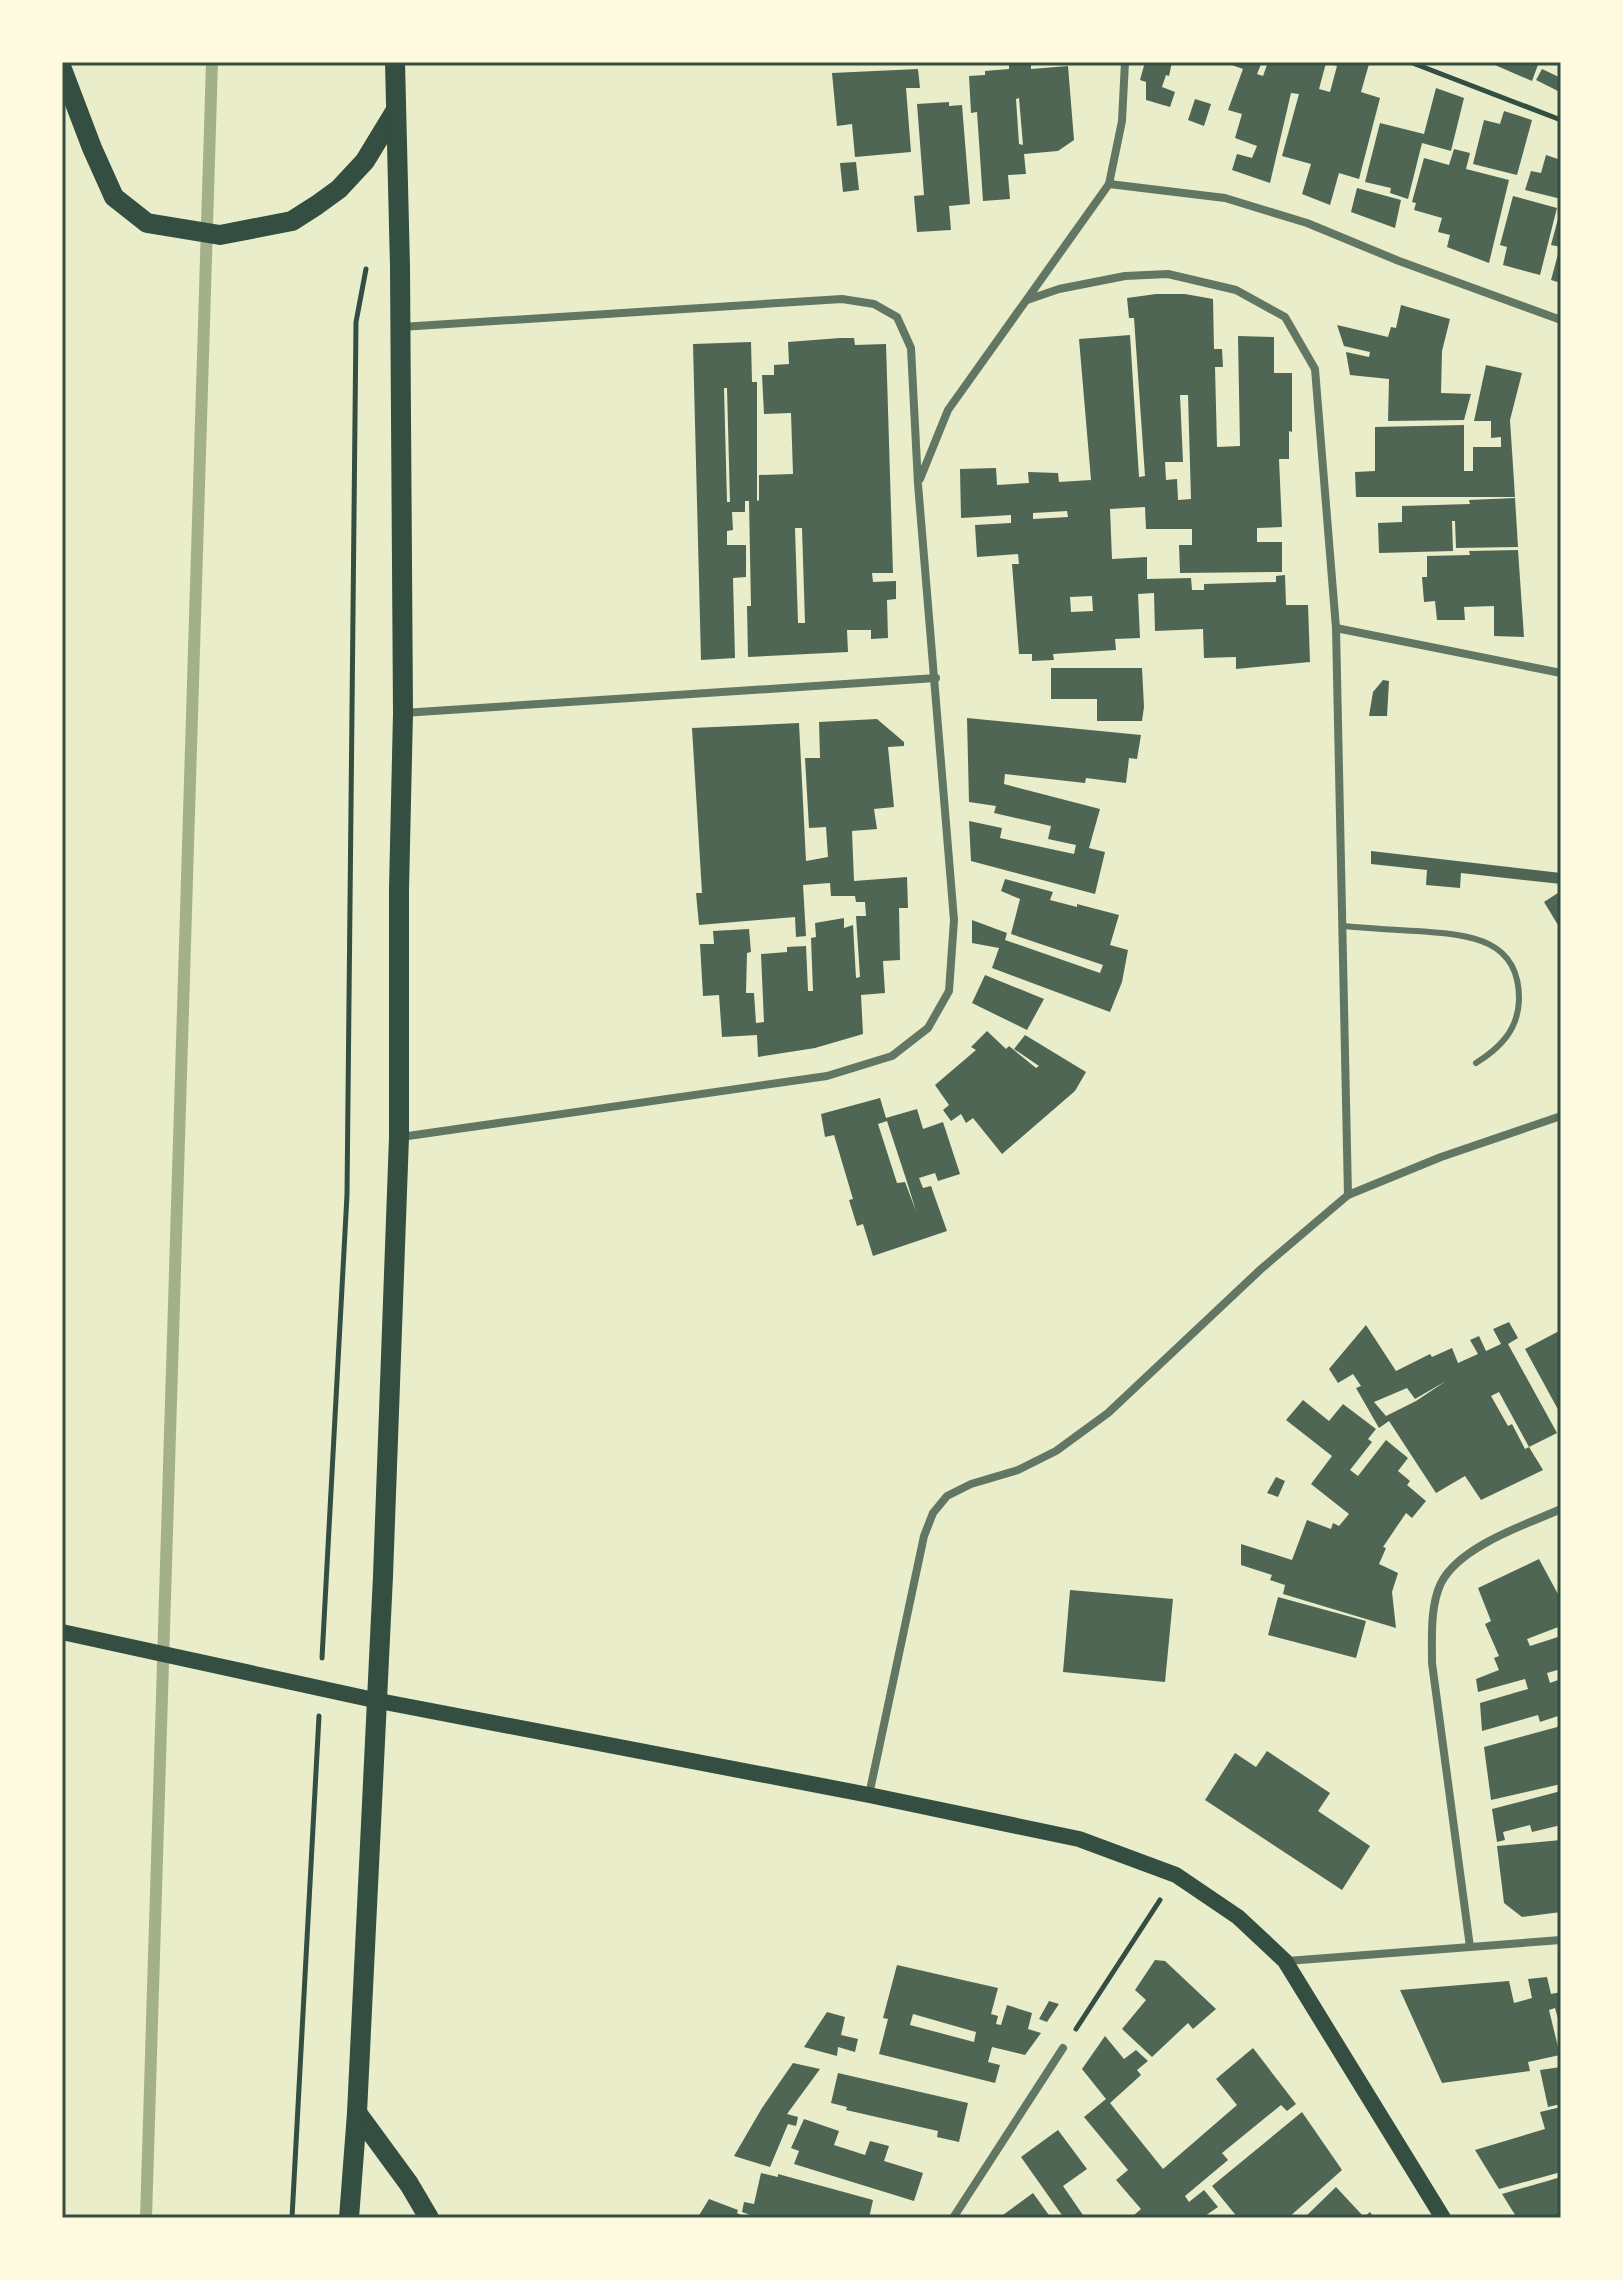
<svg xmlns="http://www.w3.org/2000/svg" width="1623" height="2280" font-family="Lora,serif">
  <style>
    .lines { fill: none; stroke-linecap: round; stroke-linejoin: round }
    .stream { stroke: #a3b18a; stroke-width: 12 }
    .building { fill: #4f6655; fill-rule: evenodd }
    .path { stroke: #344e41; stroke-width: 5 }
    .service { stroke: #617663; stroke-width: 6 }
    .minor { stroke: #617663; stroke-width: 8 }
    .secondary { stroke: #344e41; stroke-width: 16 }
    .primary { stroke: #344e41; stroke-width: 20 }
    .neatline { fill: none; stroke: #344e41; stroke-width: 3 }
  </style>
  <rect width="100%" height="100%" fill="#e9edc9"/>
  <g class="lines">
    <polyline class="stream" points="146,2218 212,62"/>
  </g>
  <g class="building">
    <polygon points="1145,62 1172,62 1169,76 1166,75 1162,87 1175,92 1170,107 1146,100 1146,82 1140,80"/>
    <path d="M1223,62h39l-5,12 6,2 5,-14h95l6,2 -8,28 19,6 -21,81 -20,-6 -9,32 -28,-11 9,-30 -29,-8 17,-62 -8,-1 -21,90 -38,-13 5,-16 15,4 5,-12 -22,-8 7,-24 -14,-4 15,-41zM1326,63l11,3 -7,26 -11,-3z"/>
    <polygon points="1488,62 1539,62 1532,81"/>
    <path d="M1009,64h22v5l37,-3 6,74 -16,11 -34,3 2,20 -18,1 2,24 -27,2 -6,-89 -6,1 -2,-37 16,-1v-4l24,-2zM1019,98l4,47 -4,-1 -3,-45z"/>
    <polygon points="918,69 920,88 906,88 911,152 855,157 852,124 837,126 832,73"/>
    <polygon points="1542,69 1561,78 1558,91 1536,80"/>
    <polygon points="1436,88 1464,98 1451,151 1422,143 1408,199 1390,193 1391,188 1365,182 1380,123 1424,134"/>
    <polygon points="1195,99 1211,104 1204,126 1188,120"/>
    <polygon points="949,102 949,106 962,105 970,204 949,206 951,230 917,232 914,196 924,195 917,104"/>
    <polygon points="1504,111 1532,120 1517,175 1473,164 1484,120 1500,124"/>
    <polygon points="1454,149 1470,153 1466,169 1509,180 1489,263 1447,247 1450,235 1438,232 1442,218 1414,210 1416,203 1412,202 1424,158 1449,165"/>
    <polygon points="1546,155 1561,160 1561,199 1525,190 1531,171 1541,173"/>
    <polygon points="856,162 859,190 843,192 840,163"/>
    <polygon points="1357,188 1401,200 1395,228 1351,212"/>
    <polygon points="1513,196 1557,208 1540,275 1503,265 1507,247 1500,245"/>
    <polygon points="1560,211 1561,212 1561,247 1551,245"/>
    <polygon points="1558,254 1561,255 1561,283 1551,280"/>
    <path d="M1156,294h29l28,5 1,50h8l1,18h-8l2,80 23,-1 -2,-110 36,1v36h18v59l-3,-1v28h-10l3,68 -25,1v14h25v30l-102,1 -1,-28h13v-16h-46l-1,-22 -35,2 2,50 35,-2v22l44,-1 1,12h12v-6l72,-2v-6l9,-1 1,30h22l2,57 -74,7v-12l-32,1 -1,-29 -48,2 -1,-38 -16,1 2,44 -25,1 1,11 -63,4 1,6 -22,1v-7h-13l-7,-90h7l-1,-10 -41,3 -2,-32 36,-2v-8l-50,3 -1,-49 36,-1 1,17 32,-2 -1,-11 30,1 1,9 32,-2 -12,-141 51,-4 9,142 6,-1 -11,-158h-5l-2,-20zM1180,395h8l3,104 -13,1 -1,-21 -11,1 -1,-18h18zM1067,511l1,6 -35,2v-6zM1092,596l1,15 -22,1 -1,-15z"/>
    <polygon points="1401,305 1450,319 1442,351 1441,393 1471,394 1464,420 1388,421 1389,379 1350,375 1346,352 1369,357 1370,352 1344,346 1337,325 1388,337 1391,327 1396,328"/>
    <path d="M840,338h14l1,7 31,-1 7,229h-21l1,9 23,-1v18l-9,1 1,38 -17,1v-9h-24l1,22 -100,5 -1,-51h4l-2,-105h-4v11h-13l1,18 -6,1v14h19v32l-13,1 2,80 -34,2 -8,-316 58,-2 1,40h5v119l2,-1v-25l34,-1 -2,-61 -27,1 -2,-39h12v-10l15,-1 -1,-22zM724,388h3l3,114h-3zM795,528h7l3,95h-7z"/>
    <polygon points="1486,365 1522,373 1510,420 1515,497 1356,497 1355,472 1375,471 1375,427 1464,425 1464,471 1473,471 1473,447 1501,447 1501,437 1491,438 1491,421 1474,421"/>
    <polygon points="1515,498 1518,547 1456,548 1455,521 1452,521 1453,551 1379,553 1378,523 1402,522 1402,506 1470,504 1469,500"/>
    <polygon points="1518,550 1524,637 1494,636 1494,606 1464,607 1465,620 1437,620 1435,601 1424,602 1422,577 1427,577 1427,556 1470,555 1469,551"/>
    <polygon points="1051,668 1142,668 1144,707 1142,721 1097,721 1097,699 1051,699"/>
    <polygon points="1383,680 1389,681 1387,716 1369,716 1373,692"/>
    <polygon points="967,718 1141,735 1137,759 1129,758 1126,783 1086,778 1085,783 1005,774 1004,784 1100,809 1089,848 1105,852 1095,894 971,861 969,821 1002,828 1000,838 1074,854 1076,845 1048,839 1051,826 994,813 996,806 969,802"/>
    <polygon points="877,719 904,742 904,746 888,747 894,807 874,809 877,829 852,831 854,881 907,877 908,908 899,908 900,960 883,961 885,993 861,995 863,1034 815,1048 758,1057 757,1035 722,1037 719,995 703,996 700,944 714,944 713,931 749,929 751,952 747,953 746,993 754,993 756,1023 764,1022 761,954 787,952 787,947 806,946 808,991 813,991 811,938 816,937 815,923 844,918 844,928 853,925 856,978 860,977 856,916 866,916 865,902 856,902 855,896 831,896 830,883 803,885 806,936 796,937 795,917 699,925 696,893 702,893 692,728 799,723 806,861 828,857 826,827 809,828 805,758 820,758 819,722"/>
    <polygon points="1371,851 1561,873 1561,884 1461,873 1460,888 1426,885 1427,870 1371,864"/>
    <polygon points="1005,879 1053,892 1050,900 1077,907 1077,904 1119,915 1110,945 1128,950 1122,982 1110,1012 992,968 999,948 972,943 972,920 1007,933 1005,940 1100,973 1103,965 1011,934 1020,899 1001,891"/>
    <polygon points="1561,891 1561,930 1544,902"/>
    <polygon points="985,975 1044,999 1027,1030 972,1003"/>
    <polygon points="987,1031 1006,1049 1009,1046 1036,1068 1039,1066 1014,1049 1025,1035 1086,1072 1075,1091 1002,1154 973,1118 966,1123 961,1114 951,1121 943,1110 949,1105 935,1085 976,1050 971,1047"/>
    <path d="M880,1098l6,20 31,-9 6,20 20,-7 17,52 -22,7 -3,-8 -16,5 4,10 8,-2 16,45 -74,25 -10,-32 -6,2 -8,-26 4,-1 -19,-64 -9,2 -4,-23zM887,1121l20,61 9,29 -11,-29 -8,1 -19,-59z"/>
    <path d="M1509,1322l9,16 -10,6 49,89 -28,14 -30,-55 -8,4 17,30 4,-2 13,25 4,-2 14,23 -62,30 -16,-24 -29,17 -47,-72 -10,7 -23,-40 5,-2 -8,-12 -15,9 -9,-14 37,-44 30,46 34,-17 2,3 20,-9 6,15 20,-9 -8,-14 9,-4 7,15 15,-7 -8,-15zM1446,1381l-30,20 -30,15 -12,-14 33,-14 8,11z"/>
    <polygon points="1561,1330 1561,1415 1525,1349"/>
    <polygon points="1303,1400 1329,1421 1343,1404 1376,1429 1368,1439 1372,1442 1350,1470 1358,1476 1386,1440 1408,1458 1398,1471 1410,1481 1407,1485 1426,1501 1412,1518 1406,1513 1383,1547 1386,1548 1379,1564 1398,1573 1392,1592 1396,1628 1283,1594 1285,1585 1270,1580 1272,1575 1241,1565 1241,1544 1292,1560 1307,1520 1331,1529 1333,1523 1339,1526 1349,1514 1311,1484 1332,1456 1286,1420"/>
    <polygon points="1276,1477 1285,1481 1278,1497 1267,1493"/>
    <polygon points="1539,1559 1559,1596 1561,1596 1561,1626 1527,1639 1530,1646 1561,1636 1561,1669 1547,1673 1550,1683 1561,1679 1561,1715 1540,1722 1538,1715 1482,1731 1480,1703 1528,1689 1525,1679 1478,1692 1476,1679 1499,1670 1494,1658 1499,1656 1485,1624 1491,1621 1478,1588"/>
    <polygon points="1070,1590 1173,1599 1165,1682 1063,1672"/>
    <polygon points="1278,1597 1366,1621 1356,1658 1268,1635"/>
    <polygon points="1561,1726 1561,1784 1491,1800 1484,1747"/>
    <polygon points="1267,1751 1330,1793 1318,1811 1370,1846 1342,1890 1205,1800 1235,1753 1256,1767"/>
    <polygon points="1561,1791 1561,1825 1532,1832 1530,1825 1503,1832 1505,1840 1497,1842 1492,1809"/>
    <polygon points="1561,1840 1561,1912 1522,1917 1504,1903 1497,1846"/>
    <polygon points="1155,1960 1165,1961 1216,2009 1193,2029 1188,2023 1152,2057 1122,2029 1146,2000 1135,1990"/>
    <path d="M897,1965l101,23 -7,26 7,2 -2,8 5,1 6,-20 25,8 -4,16 13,4 -16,22 -33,-8 -4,15 12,3 -5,18 -116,-29 9,-35 -5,-1zM913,2014l63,18 -2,10 -64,-17z"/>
    <polygon points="1547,1977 1551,1994 1561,1992 1561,2029 1555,2008 1549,2010 1560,2055 1528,2062 1530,2071 1442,2083 1400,1990 1509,1981 1514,2003 1532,1998 1528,1979"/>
    <polygon points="1049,2001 1059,2004 1047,2022 1039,2019"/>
    <polygon points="827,2012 845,2017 841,2035 858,2039 855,2052 838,2047 837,2056 804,2047"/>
    <polygon points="1105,2036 1124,2059 1136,2050 1148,2061 1137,2070 1141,2075 1110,2103 1163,2169 1237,2105 1216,2079 1253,2048 1296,2104 1287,2111 1281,2105 1222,2153 1228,2160 1185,2196 1189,2202 1204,2190 1218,2207 1202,2218 1135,2218 1133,2216 1141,2209 1116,2180 1128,2170 1084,2117 1106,2099 1082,2069"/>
    <polygon points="793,2063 820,2069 787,2114 798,2117 796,2126 788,2124 770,2167 734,2156 762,2108"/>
    <polygon points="1561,2067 1561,2104 1548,2107 1540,2070"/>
    <polygon points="838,2073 968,2103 959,2142 937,2137 938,2131 846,2110 847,2107 831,2103"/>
    <polygon points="1561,2107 1561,2172 1499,2189 1475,2150 1545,2129 1540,2112"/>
    <polygon points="1302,2112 1342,2170 1288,2218 1238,2218 1212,2186"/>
    <polygon points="804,2119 839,2131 834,2145 865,2155 870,2141 889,2146 884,2161 923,2173 914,2201 794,2164 799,2151 791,2148"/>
    <polygon points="1058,2130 1087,2169 1063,2186 1085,2218 1064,2218 1021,2157"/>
    <polygon points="761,2173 778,2177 778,2174 873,2200 869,2218 759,2218 742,2212 744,2202 754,2204"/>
    <polygon points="1561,2177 1561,2218 1517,2218 1502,2194"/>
    <polygon points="1336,2187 1364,2217 1370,2212 1374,2218 1304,2218"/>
    <polygon points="1033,2193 1051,2218 1005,2218 1003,2215"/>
    <polygon points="709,2199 738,2210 737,2213 747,2218 700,2218 698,2217"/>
  </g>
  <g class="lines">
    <g class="path">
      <polyline points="1410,62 1561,120"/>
      <polyline points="322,1658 347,1195 356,322 366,269"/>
      <polyline points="1076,2029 1160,1900"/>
      <polyline points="292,2218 319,1716"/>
    </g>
    <path class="service" d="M1343,926c24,2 49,4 74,5 48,4 103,5 102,69 -1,30 -19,48 -43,63"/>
    <g class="minor">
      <polyline points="1109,184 1225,198 1307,223 1399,261 1561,320"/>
      <polyline points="1027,300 1059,289 1125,276 1168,274 1236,290 1285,317 1315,369 1336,628 1348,1195"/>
      <polyline points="401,327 842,299 874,304 897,317 911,348 918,484 954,920 949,991 928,1028 892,1056 827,1076 401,1137"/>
      <polyline points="920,479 948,410 1109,184 1122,121 1125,62"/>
      <polyline points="1336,628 1561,673"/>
      <polyline points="403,713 936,678"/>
      <polyline points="869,1795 924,1536 933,1513 947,1496 971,1484 1018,1470 1056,1451 1108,1413 1261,1269 1348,1195 1441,1157 1561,1116"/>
      <path d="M1470,1947l-38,-284c0,-26 -2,-57 9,-80 19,-37 84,-58 120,-74"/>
      <polyline points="1287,1961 1561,1940"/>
      <polyline points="953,2218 1063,2048"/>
    </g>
    <polyline class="secondary" points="62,1632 374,1700 869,1795 1079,1839 1176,1875 1238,1917 1285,1961 1443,2218"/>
    <g class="primary">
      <polyline points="62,69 92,148 114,197 147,223 220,235 292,221 317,205 339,189 365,161 396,110"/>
      <polyline points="357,2113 409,2184 429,2218"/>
      <polyline points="349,2218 357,2113 383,1576 399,1137 399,889 403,713 400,267 395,62"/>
    </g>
  </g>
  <rect width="1623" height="2280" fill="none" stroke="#fefae0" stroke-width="128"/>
  <rect x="64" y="64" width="1495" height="2152" class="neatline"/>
</svg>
